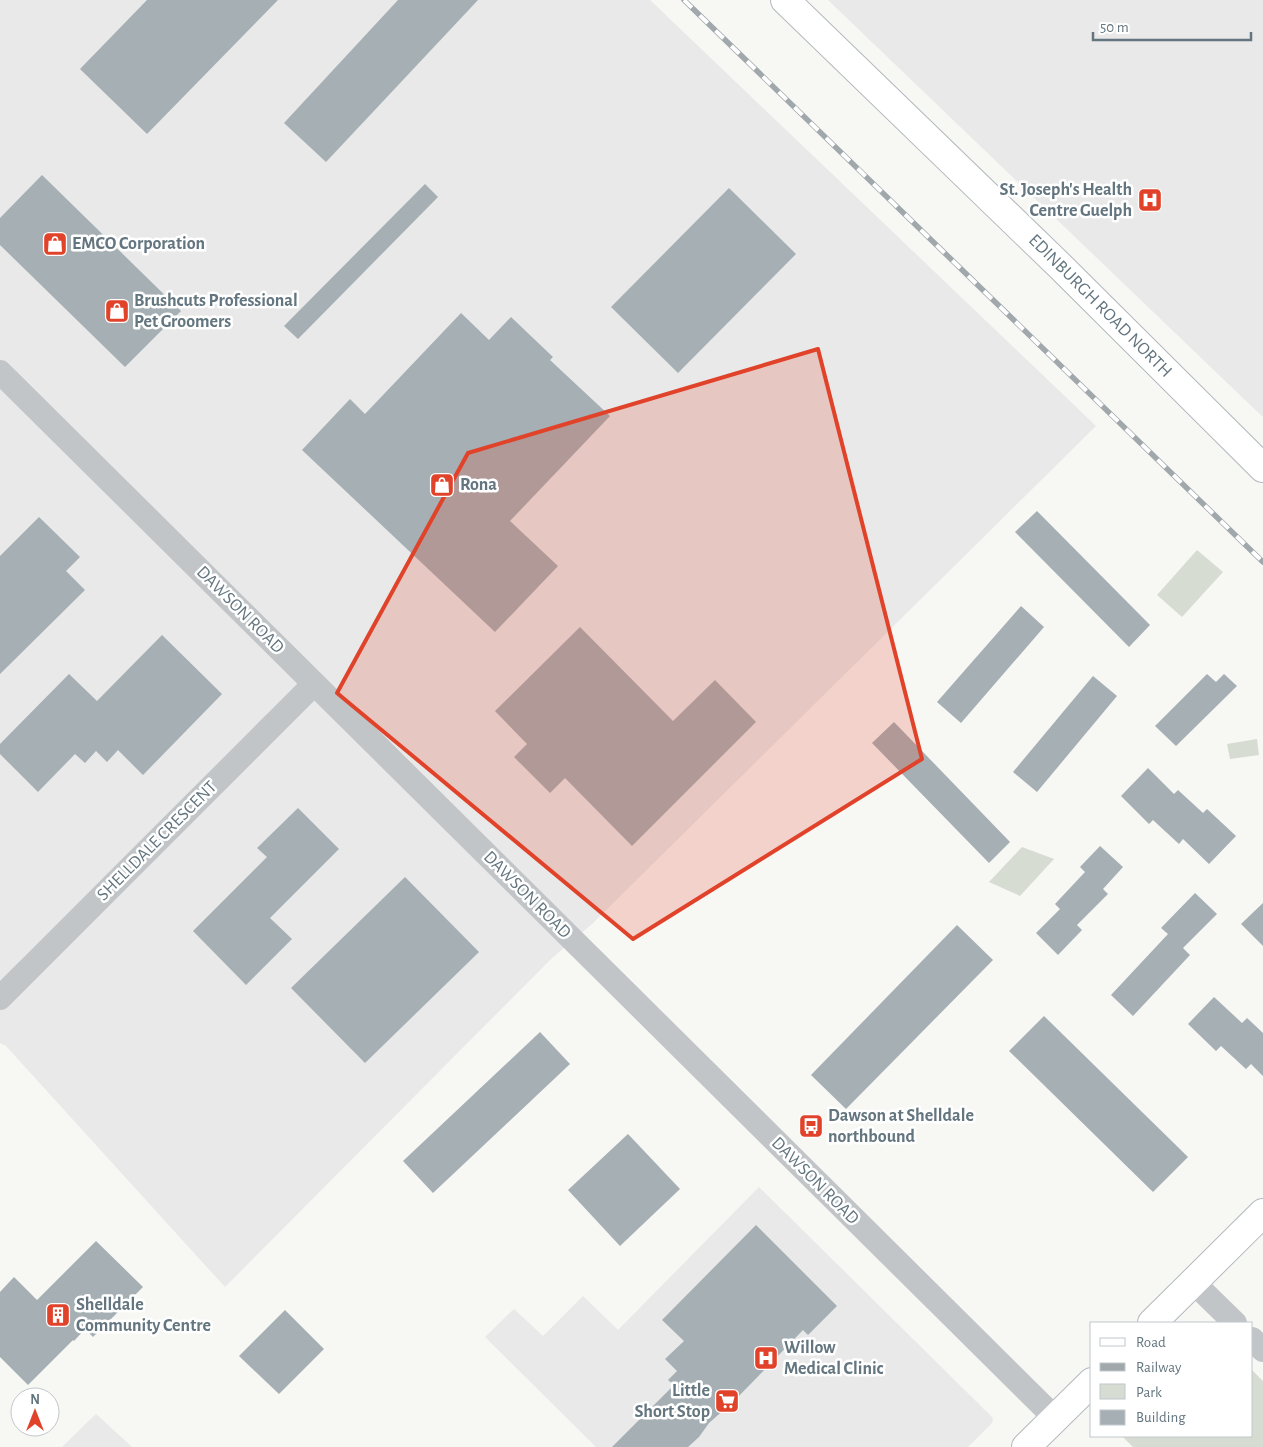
<svg xmlns="http://www.w3.org/2000/svg" width="1263" height="1447" font-family="'Alegreya Sans',sans-serif">
  <style>
    .built { fill: #e8e9e8 }
    .green { fill: #d7dcd3 }
    .building { fill: #a5afb4 }
    .lines { fill: none; stroke-linecap: round; stroke-linejoin: round }
    .secondary-casing { stroke: #b3b9bd; stroke-width: 30 }
    .minor { stroke: #c1c5c8; stroke-width: 24 }
    .secondary { stroke: #fff; stroke-width: 28 }
    .rail-casing { stroke: #a0a8ac; stroke-width: 5.5 }
    .rail { stroke: #fff; stroke-width: 4; stroke-dasharray: 11; stroke-linecap: butt }
    .marked { fill: #e1432a; fill-opacity: 0.2; stroke: #e1432a; stroke-width: 4; stroke-linejoin: round }
    .labels { text-anchor: middle; dominant-baseline: central; stroke-width: 5; stroke-linejoin: round; paint-order: stroke }
    .poi-label { font-size: 18px; font-weight: bold; fill: #63757f; stroke: #fff; text-anchor: start }
    .street-label { font-size: 18px; fill: #63757f; stroke: #fff }
  </style>
  <rect width="100%" height="100%" fill="#f7f7f4"/>
  <g class="built">
    <polygon points="0,0 650,0 1096,426 592,924 551,959 225,1287 6,1046 0,1043"/>
    <polygon points="828,0 1263,0 1263,417 1244,399"/>
    <polygon points="759,1187 993,1418 992,1423 968,1447 596,1447 485,1337 514,1309 543,1336 583,1296 618,1330"/>
    <polygon points="96,1414 132,1447 62,1447"/>
  </g>
  <g class="green">
    <polygon points="1197,550 1223,572 1182,617 1157,595"/>
    <polygon points="1257,739 1259,755 1230,759 1227,744"/>
    <polygon points="1022,847 1054,859 1020,896 989,882"/>
    <polygon points="1252,1370 1263,1381 1263,1447 1133,1447 1122,1436 1252,1436"/>
  </g>
  <g class="building">
    <polygon points="147,0 278,0 147,134 80,69"/>
    <polygon points="398,0 478,0 326,162 284,123"/>
    <polygon points="42,175 181,311 125,367 0,245 0,218"/>
    <polygon points="425,184 438,197 298,339 284,326"/>
    <polygon points="729,188 796,254 678,373 611,307"/>
    <polygon points="461,313 489,340 511,317 553,357 550,360 610,416 510,521 558,566 495,632 302,450 350,399 365,414"/>
    <polygon points="1037,511 1150,625 1129,647 1015,532"/>
    <polygon points="39,517 80,557 66,571 85,590 0,674 0,556"/>
    <polygon points="1021,606 1044,627 961,723 937,702"/>
    <polygon points="580,627 673,721 715,680 756,722 632,846 565,778 550,793 514,757 527,744 495,711"/>
    <polygon points="162,635 222,694 143,775 118,750 107,762 96,751 85,763 75,754 38,792 0,754 0,744 69,674 97,701"/>
    <polygon points="1207,674 1216,682 1224,674 1237,686 1176,746 1155,726"/>
    <polygon points="1093,676 1117,696 1037,792 1013,772"/>
    <polygon points="894,722 1010,842 989,863 872,743"/>
    <polygon points="1148,768 1174,794 1178,790 1203,813 1207,809 1236,836 1209,864 1183,839 1179,844 1153,820 1149,824 1121,796"/>
    <polygon points="298,808 339,849 270,918 292,939 246,985 193,931 267,857 257,848"/>
    <polygon points="1100,846 1123,867 1103,889 1108,894 1077,925 1082,930 1058,955 1036,933 1060,909 1055,904 1085,872 1080,867"/>
    <polygon points="405,877 479,952 365,1063 291,988"/>
    <polygon points="1195,893 1217,914 1183,948 1190,955 1133,1016 1111,995 1168,934 1161,928"/>
    <polygon points="1263,903 1263,946 1241,924"/>
    <polygon points="957,925 993,960 846,1109 811,1075"/>
    <polygon points="1214,997 1242,1023 1247,1018 1263,1033 1263,1076 1251,1064 1246,1069 1221,1046 1216,1051 1188,1024"/>
    <polygon points="1044,1016 1188,1157 1153,1192 1009,1051"/>
    <polygon points="540,1032 570,1064 433,1193 403,1161"/>
    <polygon points="628,1134 680,1189 620,1246 568,1190"/>
    <polygon points="756,1225 837,1306 808,1335 803,1330 735,1400 709,1423 699,1437 688,1447 612,1447 674,1385 668,1380 677,1371 665,1359 684,1341 662,1320"/>
    <polygon points="96,1241 143,1287 93,1337 85,1329 74,1341 73,1340 28,1385 0,1357 0,1292 14,1277 37,1300"/>
    <polygon points="285,1310 324,1349 279,1394 239,1356"/>
  </g>
  <g class="lines">
    <defs>
      <g id="secondary">
        <polyline points="785,0 1061,267 1263,468"/>
        <polyline points="1152,1323 1263,1213"/>
        <polyline points="1026,1447 1092,1382"/>
      </g>
    </defs>
    <use href="#secondary" class="secondary-casing"/>
    <g class="minor">
      <polyline points="0,372 1055,1418"/>
      <polyline points="0,998 314,684"/>
      <polyline points="1193,1282 1235,1323"/>
      <polyline points="1252,1339 1263,1350"/>
    </g>
    <use href="#secondary" class="secondary"/>
    <defs>
      <polyline id="rail" points="684,0 1263,562"/>
    </defs>
    <use href="#rail" class="rail-casing"/>
    <use href="#rail" class="rail"/>
  </g>
  <path class="marked" d="M818,349l104,410 -289,180 -296,-246 131,-240z"/>
  <defs>
    <symbol id="hospital-square" viewBox="-11 -11 22 22"><rect x="-9" y="-9" width="18" height="18" rx="4" fill="#e1432a" stroke="#fff"/><path d="M-5-5h3v3.5h4V-5h3V5h-3V1.5h-4V5h-3Z" fill="#fff"/></symbol>
    <symbol id="shop-square" viewBox="-11 -11 22 22"><rect x="-9" y="-9" width="18" height="18" rx="4" fill="#e1432a" stroke="#fff"/><path d="M-5-2.5h2.3a2.7 3.5 0 0 1 5.4 0H5L5.5 6h-11ZM-1.5-2.5h3a1.5 2.3 0 0 0-3 0Z" fill="#fff"/></symbol>
    <symbol id="bus-square" viewBox="-11 -11 22 22"><rect x="-9" y="-9" width="18" height="18" rx="4" fill="#e1432a" stroke="#fff"/><path d="M-5-6H5V4H4V6H2V4H-2V6H-4V4H-5ZM-3.5-4V0h7V-4ZM-3.5 1.2v1.5H-2V1.2ZM2 1.2v1.5H3.5V1.2Z" fill="#fff"/></symbol>
    <symbol id="building-square" viewBox="-11 -11 22 22"><rect x="-9" y="-9" width="18" height="18" rx="4" fill="#e1432a" stroke="#fff"/><path d="M-4-6H4V6H1V3H-1V6H-4ZM-2.5-4.3h1.7v1.8h-1.7ZM.8-4.3h1.7v1.8H.8ZM-2.5-1h1.7V.8h-1.7ZM.8-1h1.7V.8H.8Z" fill="#fff"/></symbol>
    <symbol id="supermarket-square" viewBox="-11 -11 22 22"><rect x="-9" y="-9" width="18" height="18" rx="4" fill="#e1432a" stroke="#fff"/><path d="M-6-5.5h2.5l.6 2H6L4.5 2H-2.5L-4.4-4H-6ZM-1.5 3.2a1.3 1.3 0 1 0 .1 0ZM3 3.2a1.3 1.3 0 1 0 .1 0Z" fill="#fff"/></symbol>
  </defs>
  <g fill-rule="evenodd">
    <use href="#hospital-square" x="1136" y="186" width="28" height="28"/>
    <use href="#shop-square" x="41" y="230" width="28" height="28"/>
    <use href="#shop-square" x="103" y="297" width="28" height="28"/>
    <use href="#shop-square" x="428" y="471" width="28" height="28"/>
    <use href="#bus-square" x="797" y="1112" width="28" height="28"/>
    <use href="#building-square" x="44" y="1301" width="28" height="28"/>
    <use href="#hospital-square" x="752" y="1344" width="28" height="28"/>
    <use href="#supermarket-square" x="713" y="1387" width="28" height="28"/>
  </g>
  <g class="labels">
    <g class="poi-label">
      <text x="1132" y="190" text-anchor="end">St. Joseph's Health<tspan x="1132" dy="21">Centre Guelph</tspan></text>
      <text x="72" y="244">EMCO Corporation</text>
      <text x="134" y="301">Brushcuts Professional<tspan x="134" dy="21">Pet Groomers</tspan></text>
      <text x="460" y="485">Rona</text>
      <text x="828" y="1116">Dawson at Shelldale<tspan x="828" dy="21">northbound</tspan></text>
      <text x="76" y="1305">Shelldale<tspan x="76" dy="21">Community Centre</tspan></text>
      <text x="784" y="1348">Willow<tspan x="784" dy="21">Medical Clinic</tspan></text>
      <text x="710" y="1391" text-anchor="end">Little<tspan x="710" dy="21">Short Stop</tspan></text>
    </g>
    <g class="street-label">
      <text transform="translate(1100 306) rotate(45)">EDINBURGH ROAD NORTH</text>
      <text transform="translate(240 610) rotate(45)">DAWSON ROAD</text>
      <text transform="translate(157 841) rotate(-45)">SHELLDALE CRESCENT</text>
      <text transform="translate(527 895) rotate(45)">DAWSON ROAD</text>
      <text transform="translate(815 1181) rotate(45)">DAWSON ROAD</text>
    </g>
  </g>
  <rect x="1090" y="1322" width="162" height="115" fill="#ffffff" stroke="#c1c8cc"/>
  <rect x="1100" y="1338" width="25" height="8" fill="#ffffff" stroke="#c1c8cc"/>
  <text x="1136" y="1347" font-size="15" fill="#63757f">Road</text>
  <rect x="1100" y="1363" width="25" height="8" fill="#a0a8ac" stroke="#c1c8cc"/>
  <text x="1136" y="1372" font-size="15" fill="#63757f">Railway</text>
  <rect x="1100" y="1384" width="25" height="15" fill="#d7dcd3" stroke="#c1c8cc"/>
  <text x="1136" y="1397" font-size="15" fill="#63757f">Park</text>
  <rect x="1100" y="1410" width="25" height="15" fill="#a5afb4" stroke="#c1c8cc"/>
  <text x="1136" y="1422" font-size="15" fill="#63757f">Building</text>
  <g transform="translate(35 1412)"><circle r="24" fill="#ffffff" stroke="#c1c8cc"/>
  <path d="M0-4L9 19L0 12L-9 19Z" fill="#e1432a"/>
  <text y="-8" font-size="14" font-weight="bold" text-anchor="middle" fill="#63757f">N</text>
  </g>
  <path d="M1093 32v8h158v-8" fill="none" stroke="#63757f" stroke-width="2.5"/>
  <text x="1100" y="32" font-size="15" fill="#63757f" stroke="#ffffff" stroke-width="4" paint-order="stroke">50 m</text>
</svg>
